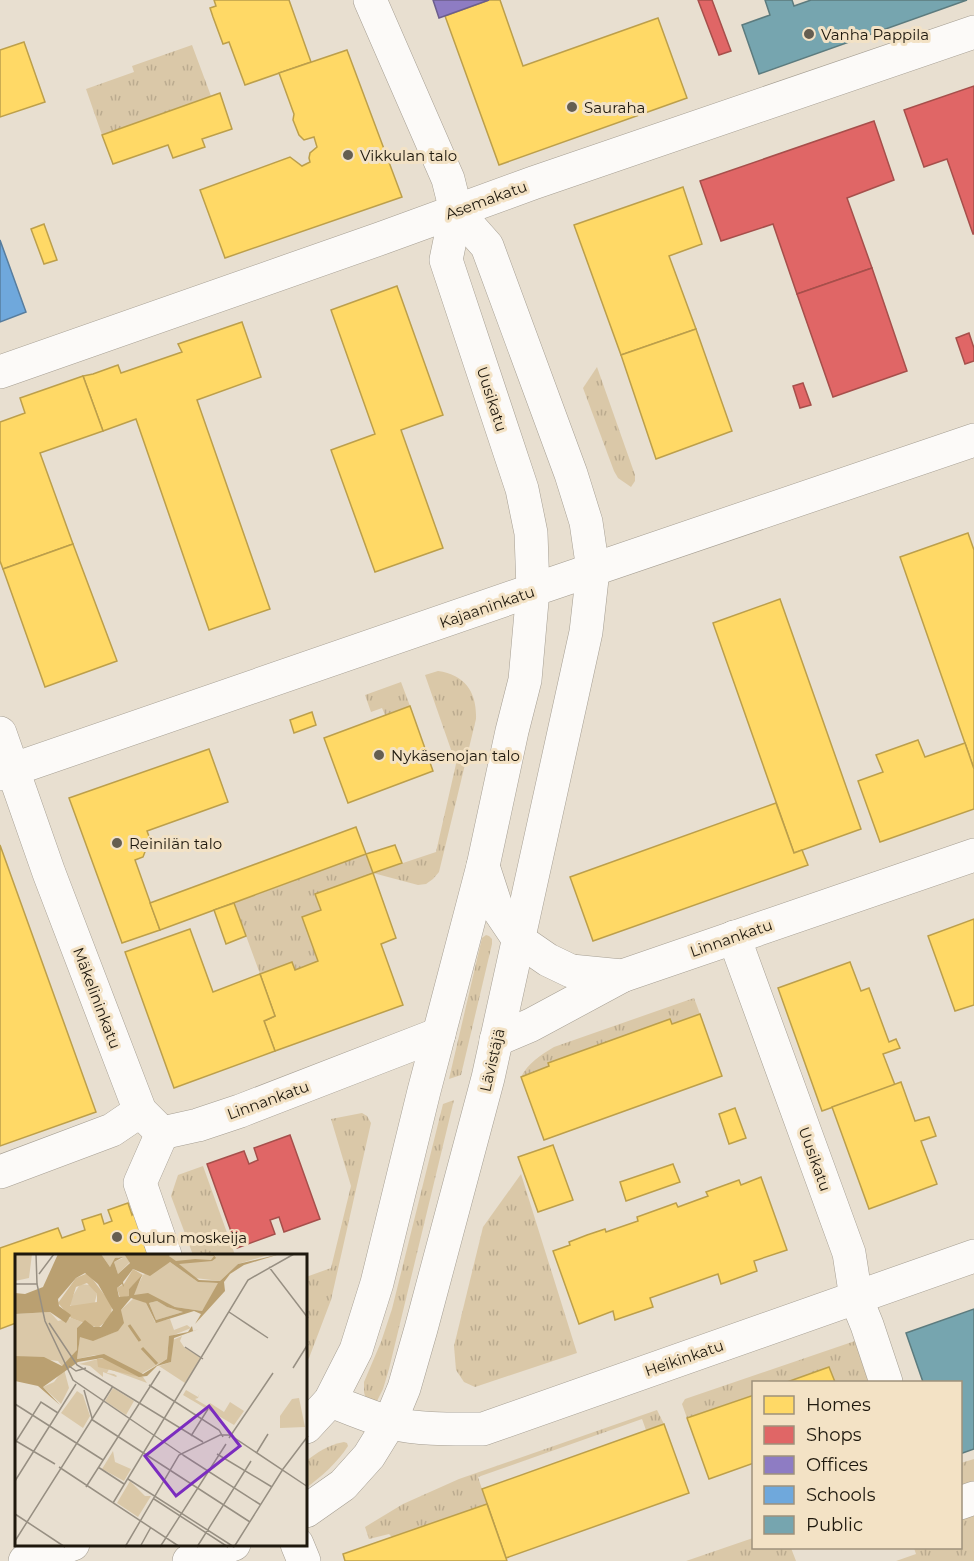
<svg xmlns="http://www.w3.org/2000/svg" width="974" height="1561" font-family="Montserrat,sans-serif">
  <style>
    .grass { fill: url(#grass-tufts) }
    .homes { fill: #ffd966; stroke: #bc9f4b; stroke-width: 1.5 }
    .shops { fill: #e06666; stroke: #a64f4b; stroke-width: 1.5 }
    .offices { fill: #8e7cc3; stroke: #6c5e8c; stroke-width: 1.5 }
    .schools { fill: #6fa8dc; stroke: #577d9e; stroke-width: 1.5 }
    .public { fill: #76a5af; stroke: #5c7b7e; stroke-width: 1.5 }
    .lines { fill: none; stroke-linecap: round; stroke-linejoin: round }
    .minor-casing { stroke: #a59e92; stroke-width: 34 }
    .major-casing { stroke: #a59e92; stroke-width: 34 }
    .minor { stroke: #fcfaf8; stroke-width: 33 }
    .major { stroke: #fcfaf8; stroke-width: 33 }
    .poi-dot { fill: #655e51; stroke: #f3e2c5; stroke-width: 2 }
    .labels { text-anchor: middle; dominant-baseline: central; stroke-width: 6; stroke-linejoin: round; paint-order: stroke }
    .poi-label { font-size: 15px; fill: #1e180d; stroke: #f3e2c5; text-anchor: start }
    .street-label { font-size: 15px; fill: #1e180d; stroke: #f3e2c5 }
    .inset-river { fill: none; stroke: #baa071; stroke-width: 3 }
    .inset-road { fill: none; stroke: #978f82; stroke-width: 1.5 }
    .view { fill: #7b2cbf; fill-opacity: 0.15; stroke: #7b2cbf; stroke-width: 3 }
    .inset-edge { fill: none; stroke: #1e180d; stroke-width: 3 }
  </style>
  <defs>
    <pattern id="grass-tufts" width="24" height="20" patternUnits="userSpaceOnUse" patternTransform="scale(1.5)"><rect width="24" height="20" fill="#dac8a8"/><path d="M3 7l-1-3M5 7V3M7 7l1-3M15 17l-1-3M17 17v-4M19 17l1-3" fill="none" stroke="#bbab8f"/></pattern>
  </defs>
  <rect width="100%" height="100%" fill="#e8dfd0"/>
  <g class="grass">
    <polygon points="192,45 211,96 102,135 86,89 134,72 132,66"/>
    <polygon points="597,367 635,475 635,481 631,487 618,478 614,471 583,388"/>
    <path d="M438,671c28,4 39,22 38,48l-37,153 -6,7 -7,5 -8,1 -45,-12 -57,22 5,15 -3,51 -23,9 -3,-7 -32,11 -26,-71 132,-49 7,19 63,-21 20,-88 -31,-89z"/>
    <polygon points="401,682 410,706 385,715 382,708 371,712 365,695"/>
    <polygon points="486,935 489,936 492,939 492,944 461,1075 449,1079 482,938"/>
    <path d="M694,998l6,16 -28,10 -2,-5 -121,44v3l-28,11c7,-14 20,-22 33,-30z"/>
    <polygon points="454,1100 389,1369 383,1389 373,1409 366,1400 364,1392 364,1382 381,1342 392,1309 443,1104"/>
    <polygon points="362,1113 367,1116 371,1123 331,1300 309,1358 306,1361 306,1277 331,1268 351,1186 331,1119"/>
    <polygon points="203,1166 235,1255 193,1255 171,1196 178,1175"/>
    <polygon points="521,1174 577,1353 475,1387 464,1382 456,1370 454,1346 483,1227"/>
    <polygon points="855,1341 859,1344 876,1382 835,1382 829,1367 787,1382 754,1382 753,1395 687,1418 682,1404 685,1399"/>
    <polygon points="657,1410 664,1424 646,1430 642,1419 478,1477 487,1504 392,1537 389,1534 369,1539 365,1527 403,1504 459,1479"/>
    <path d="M344,1442l3,1 1,3c-11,17 -26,30 -42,42v-27c12,-9 22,-16 38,-19z"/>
    <polygon points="974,1459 974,1561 896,1561 916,1554 914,1548 960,1548 961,1463"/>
    <polygon points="753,1538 754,1548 791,1548 796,1561 686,1561"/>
  </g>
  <g class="homes">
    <polygon points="214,0 289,0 311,62 245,85 229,42 223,44 213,17 210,8 216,6"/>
    <polygon points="500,0 523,66 658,18 687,98 499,165 445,16 489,0"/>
    <polygon points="24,42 45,102 0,117 0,50"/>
    <polygon points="347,50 402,197 225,258 200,190 290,157 302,166 310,162 309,158 310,153 317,147 314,137 304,140 299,135 293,120 294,114 279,73"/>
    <polygon points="220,93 232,129 202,139 205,147 173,158 168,145 113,164 102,135"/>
    <polygon points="683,187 702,244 669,256 696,329 621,355 574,225"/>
    <polygon points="44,224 57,260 44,264 31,229"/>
    <polygon points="397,286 443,415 401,430 443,548 375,572 331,450 375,434 331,310"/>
    <polygon points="242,322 261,377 197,400 270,609 209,630 136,419 103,431 83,376 93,374 118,365 121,373 182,352 178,344"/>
    <polygon points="696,329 732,431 656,459 621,355"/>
    <polygon points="83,376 103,431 40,453 73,544 3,569 0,561 0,422 25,413 20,398"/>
    <polygon points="968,533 974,550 974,769 900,557"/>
    <polygon points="73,544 117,661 45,687 3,569"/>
    <polygon points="780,599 861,829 794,853 713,623"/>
    <polygon points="410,706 433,771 348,803 324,738"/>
    <polygon points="312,712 316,725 294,733 290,720"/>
    <polygon points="918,740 925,757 965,743 974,769 974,809 880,842 858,781 883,772 876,755"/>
    <polygon points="209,749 228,802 147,831 150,839 143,857 135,860 160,930 122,943 69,798"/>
    <polygon points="776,803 794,853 802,850 808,865 593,941 570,877"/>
    <polygon points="356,827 366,854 160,930 150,903"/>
    <polygon points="0,845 96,1112 0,1146"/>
    <polygon points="395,845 402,863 373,873 366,854"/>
    <polygon points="373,873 396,938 381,944 403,1005 275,1051 264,1021 275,1016 260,974 292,962 295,970 318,961 302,917 321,910 315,894"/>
    <polygon points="234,903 246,936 226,944 214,910"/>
    <polygon points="974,919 974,1005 955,1011 928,936"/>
    <polygon points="190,929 213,992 260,974 275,1016 264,1021 275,1051 174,1088 125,952"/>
    <polygon points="850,962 861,991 869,988 889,1042 896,1039 900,1048 883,1054 895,1085 822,1111 778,988"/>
    <polygon points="700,1014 722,1076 544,1140 521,1077 549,1066 548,1063 670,1019 672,1024"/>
    <polygon points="901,1082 915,1121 929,1117 936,1136 921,1141 937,1184 869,1209 832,1107"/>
    <polygon points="735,1108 746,1138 729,1144 719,1114"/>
    <polygon points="553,1145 573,1200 538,1212 518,1157"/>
    <polygon points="673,1164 680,1182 626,1201 620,1182"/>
    <polygon points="761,1177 787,1250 754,1261 757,1271 721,1284 718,1274 650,1298 653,1307 615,1320 613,1311 579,1324 553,1251 570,1245 569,1242 587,1235 605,1229 606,1232 638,1221 637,1217 676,1203 678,1207 708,1196 706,1192 739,1180 741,1185"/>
    <polygon points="128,1203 132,1215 134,1213 148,1255 16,1255 16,1323 0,1329 0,1248 58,1228 62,1238 85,1230 82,1220 101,1214 104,1224 112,1221 108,1210"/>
    <polygon points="829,1367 835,1382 787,1382"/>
    <polygon points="754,1395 754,1463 709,1479 687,1418"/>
    <polygon points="664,1424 689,1493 506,1558 482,1489"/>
    <polygon points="487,1504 507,1561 345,1561 343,1554"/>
  </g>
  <g class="shops">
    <polygon points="698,0 712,0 731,51 719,55"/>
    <polygon points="974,86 974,234 973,234 947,159 924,167 904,110"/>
    <polygon points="874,121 894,180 847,198 872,268 797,294 773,224 721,241 700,181"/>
    <polygon points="872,268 907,371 833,397 797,294"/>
    <polygon points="969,333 974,348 974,361 965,364 956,338"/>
    <polygon points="803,383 811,405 800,408 793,386"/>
    <polygon points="290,1135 320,1219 284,1232 279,1217 270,1220 275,1234 237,1248 207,1164 244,1151 249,1164 258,1160 254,1148"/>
  </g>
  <polygon class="offices" points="433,0 489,0 439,18"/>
  <polygon class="schools" points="0,240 26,312 0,322"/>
  <g class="public">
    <polygon points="765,0 792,0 794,6 811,0 967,0 759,74 742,25 770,15"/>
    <polygon points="974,1309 974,1449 960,1454 960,1382 923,1382 906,1333"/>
  </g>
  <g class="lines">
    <defs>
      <g id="minor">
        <polyline points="0,372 382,238 533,183 974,32"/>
        <polyline points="0,733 49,873 140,1111 162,1133"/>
        <polyline points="0,774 533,590"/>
        <polyline points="734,937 849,1253 856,1298 867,1325 886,1382"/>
        <polyline points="162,1133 198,1125 240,1111 439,1034"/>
        <polyline points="162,1133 140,1183 165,1255"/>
        <polyline points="0,1172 112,1130 140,1111"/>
        <path d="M330,1401c20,7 40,16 61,22 30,7 61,6 92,6l491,-173"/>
        <polyline points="960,1503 974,1498"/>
        <polyline points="297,1544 304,1561"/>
      </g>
      <g id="major">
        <polyline points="533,590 974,440"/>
        <polyline points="483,866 496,906 519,940 548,960 571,971 622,976"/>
        <polyline points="496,1040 531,1025 622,976 974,855"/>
        <polyline points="306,1427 330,1401 356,1350 377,1283 424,1091 483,866 512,731 525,680 533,590 531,533 522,489 446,260 456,211 448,179 370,0"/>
        <polyline points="306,1511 343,1485 369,1456 390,1422 404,1388 421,1329 488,1078 586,632 593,570 586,522 571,474 487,246 456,211"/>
        <polyline points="25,1561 73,1544"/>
        <polyline points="189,1561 234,1544"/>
      </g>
    </defs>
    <use href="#minor" class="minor-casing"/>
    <use href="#major" class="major-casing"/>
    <use href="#minor" class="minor"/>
    <use href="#major" class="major"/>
  </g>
  <g class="poi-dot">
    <circle cx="809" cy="34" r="6"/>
    <circle cx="572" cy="107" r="6"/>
    <circle cx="348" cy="155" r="6"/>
    <circle cx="379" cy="755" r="6"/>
    <circle cx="117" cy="843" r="6"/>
    <circle cx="117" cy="1237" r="6"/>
  </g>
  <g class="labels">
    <g class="poi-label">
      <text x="821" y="34">Vanha Pappila</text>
      <text x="584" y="107">Sauraha</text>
      <text x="360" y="155">Vikkulan talo</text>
      <text x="391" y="755">Nykäsenojan talo</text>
      <text x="129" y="843">Reinilän talo</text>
      <text x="129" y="1237">Oulun moskeija</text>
    </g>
    <g class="street-label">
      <text transform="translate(486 200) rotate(-20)">Asemakatu</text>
      <text transform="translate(492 399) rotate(72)">Uusikatu</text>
      <text transform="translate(487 607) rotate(-19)">Kajaaninkatu</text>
      <text transform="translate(731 938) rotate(-19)">Linnankatu</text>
      <text transform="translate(97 998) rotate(69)">Mäkelininkatu</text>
      <text transform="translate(492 1060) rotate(-77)">Lävistäjä</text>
      <text transform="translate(268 1100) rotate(-20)">Linnankatu</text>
      <text transform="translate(815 1159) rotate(70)">Uusikatu</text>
      <text transform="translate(684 1358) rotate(-19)">Heikinkatu</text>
    </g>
  </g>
  <g transform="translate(15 1254)">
    <rect width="292" height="292" fill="#e8dfd0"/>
    <path d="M86,0h23l6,8 -12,12 -4,-12 9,-4 -5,-1 -8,10zM156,0h100l-33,10 -18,17 -25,-3 -26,-22zM155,8l28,20 21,1 -17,28 -27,-4 -23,-11 -19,-1 10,-20zM65,30l10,1 7,9 -3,11 -19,3 -7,-4zM120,43l11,6 9,19 15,-3 4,11 13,-5 4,3 -22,9 -2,22 -26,15 -46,-19 -18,4 3,-23 17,3 18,-7 7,-7 -1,-15zM142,47l10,6 16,5 -27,8 -7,-17zM35,58l8,9 13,-3 11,4 -5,6v22l-8,12 -7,4 -4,-5 -43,-5v-42zM167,82l-2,5 4,6 17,11 -16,25 -26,-17 12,-4 2,-22zM87,104l41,19 4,6 -38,-14 -2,4 7,1 3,2 -1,1 -13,-5v5l-13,-11 -11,-2zM49,115l5,19 -8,16 -18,-17 11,-5zM98,134l21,13 -8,14 -21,-14zM171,136l12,7 2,-5 -2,6 -3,1 12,7 3,-3 14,9 6,-10 14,9 -10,14 -51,-30zM62,137l6,4 7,21 -7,12 -22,-15zM284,144l6,29 -25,1v-12l12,-17zM98,197l2,11 16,7 -7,12 -22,-12zM115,227l15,15h6l-13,21 -21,-14z" fill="#dac8a8"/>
    <path d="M118,15l10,6 -14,14v7l-9,2 -3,-10 7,-4zM73,19l24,32 -1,12 -13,11 -27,-10 -13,-15 18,-25zM72,29l10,11v8l-27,4 6,-19zM82,105h10l37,19 -46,-11z" fill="#d4bd95" fill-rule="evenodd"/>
    <path d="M0,0h17l-3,24 -14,3z" fill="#dac8a8"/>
    <path d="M43,0h43l9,13 5,-9 8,-1 -9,5 4,12 12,-11 -6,-9h47l-2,2 7,5 19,-2 16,1 3,-4 -19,-2h18l3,4 -4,3 -33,3 20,16 21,1 18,-17 42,-10 -36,11 -14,9 -6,8 1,9 -30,33 6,-10 -7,-3 -38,12 -10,-20 -15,-5 -10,12 3,13 -6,8 -25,10 -13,-4 -3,22 27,-5 39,20 24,-15 2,-23 19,-4 4,-6 1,5 6,-2 -25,9 -3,24 -14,4 -10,10 -8,1 -37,-19 -24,4 -35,25 17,18 -22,-19 -23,-5v-25l29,1 18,9 15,-16v-22l8,-8 9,7h7l12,-17 -15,-26 -13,-11 -9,5 -18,21 1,7 12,9 -5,8 -16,-11 -35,2v-21l10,1 18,-7zM155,8l28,20 20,1 -16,28 -27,-4 -27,-14 -14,2 8,-20 -13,14v7l-10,1 -2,-9 5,-4 2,3 -1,-5 10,-13 17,7zM142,47l10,6 16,5 -27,8 -7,-17z" fill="#baa071" fill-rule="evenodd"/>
    <path class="inset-river" d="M114,71l11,16M127,94l15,16"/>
    <path class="inset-road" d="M21,0l1,30 8,37 28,59 110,75M254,13l39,51M24,20l15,-20M0,30h22M214,58l39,26M34,69l28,42 126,77M170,93l18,12M54,112l7,5 10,-3M278,114l15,-24M134,131l70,45 4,7M69,136l8,28M0,150l88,56M76,165l159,103M176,182l17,-27M214,184l44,-65M1,187l39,23M0,189l26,-41 17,11M242,198l11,-18M202,200l55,33M168,201l78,50M44,213l121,80M83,213l26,17M268,215l25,-33M113,225l106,68M0,227l61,-97M71,233l74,-116M139,245l74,48M98,249l135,-223 46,-26M0,260l50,33M0,287l98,-155M110,293l54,-92 41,-20h10l78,52M125,293l11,-20M145,293l66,-103M182,293l54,-86M219,293l49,-78"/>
    <path class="view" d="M194,152l31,40 -64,50 -31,-40z"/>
    <rect width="292" height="292" class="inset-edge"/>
  </g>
  <rect x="752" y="1381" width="210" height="168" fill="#f3e2c5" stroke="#9e917b" stroke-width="1.5"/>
  <rect x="764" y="1396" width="30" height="18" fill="#ffd966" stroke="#9e917b" stroke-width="1.5"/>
  <text x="806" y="1411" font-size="18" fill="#1e180d">Homes</text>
  <rect x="764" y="1426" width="30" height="18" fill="#e06666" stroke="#9e917b" stroke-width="1.5"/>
  <text x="806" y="1441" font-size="18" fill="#1e180d">Shops</text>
  <rect x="764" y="1456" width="30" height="18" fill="#8e7cc3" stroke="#9e917b" stroke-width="1.5"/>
  <text x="806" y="1471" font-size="18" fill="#1e180d">Offices</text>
  <rect x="764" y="1486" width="30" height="18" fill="#6fa8dc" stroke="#9e917b" stroke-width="1.5"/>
  <text x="806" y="1501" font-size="18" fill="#1e180d">Schools</text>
  <rect x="764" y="1516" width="30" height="18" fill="#76a5af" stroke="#9e917b" stroke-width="1.5"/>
  <text x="806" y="1531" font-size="18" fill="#1e180d">Public</text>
</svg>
